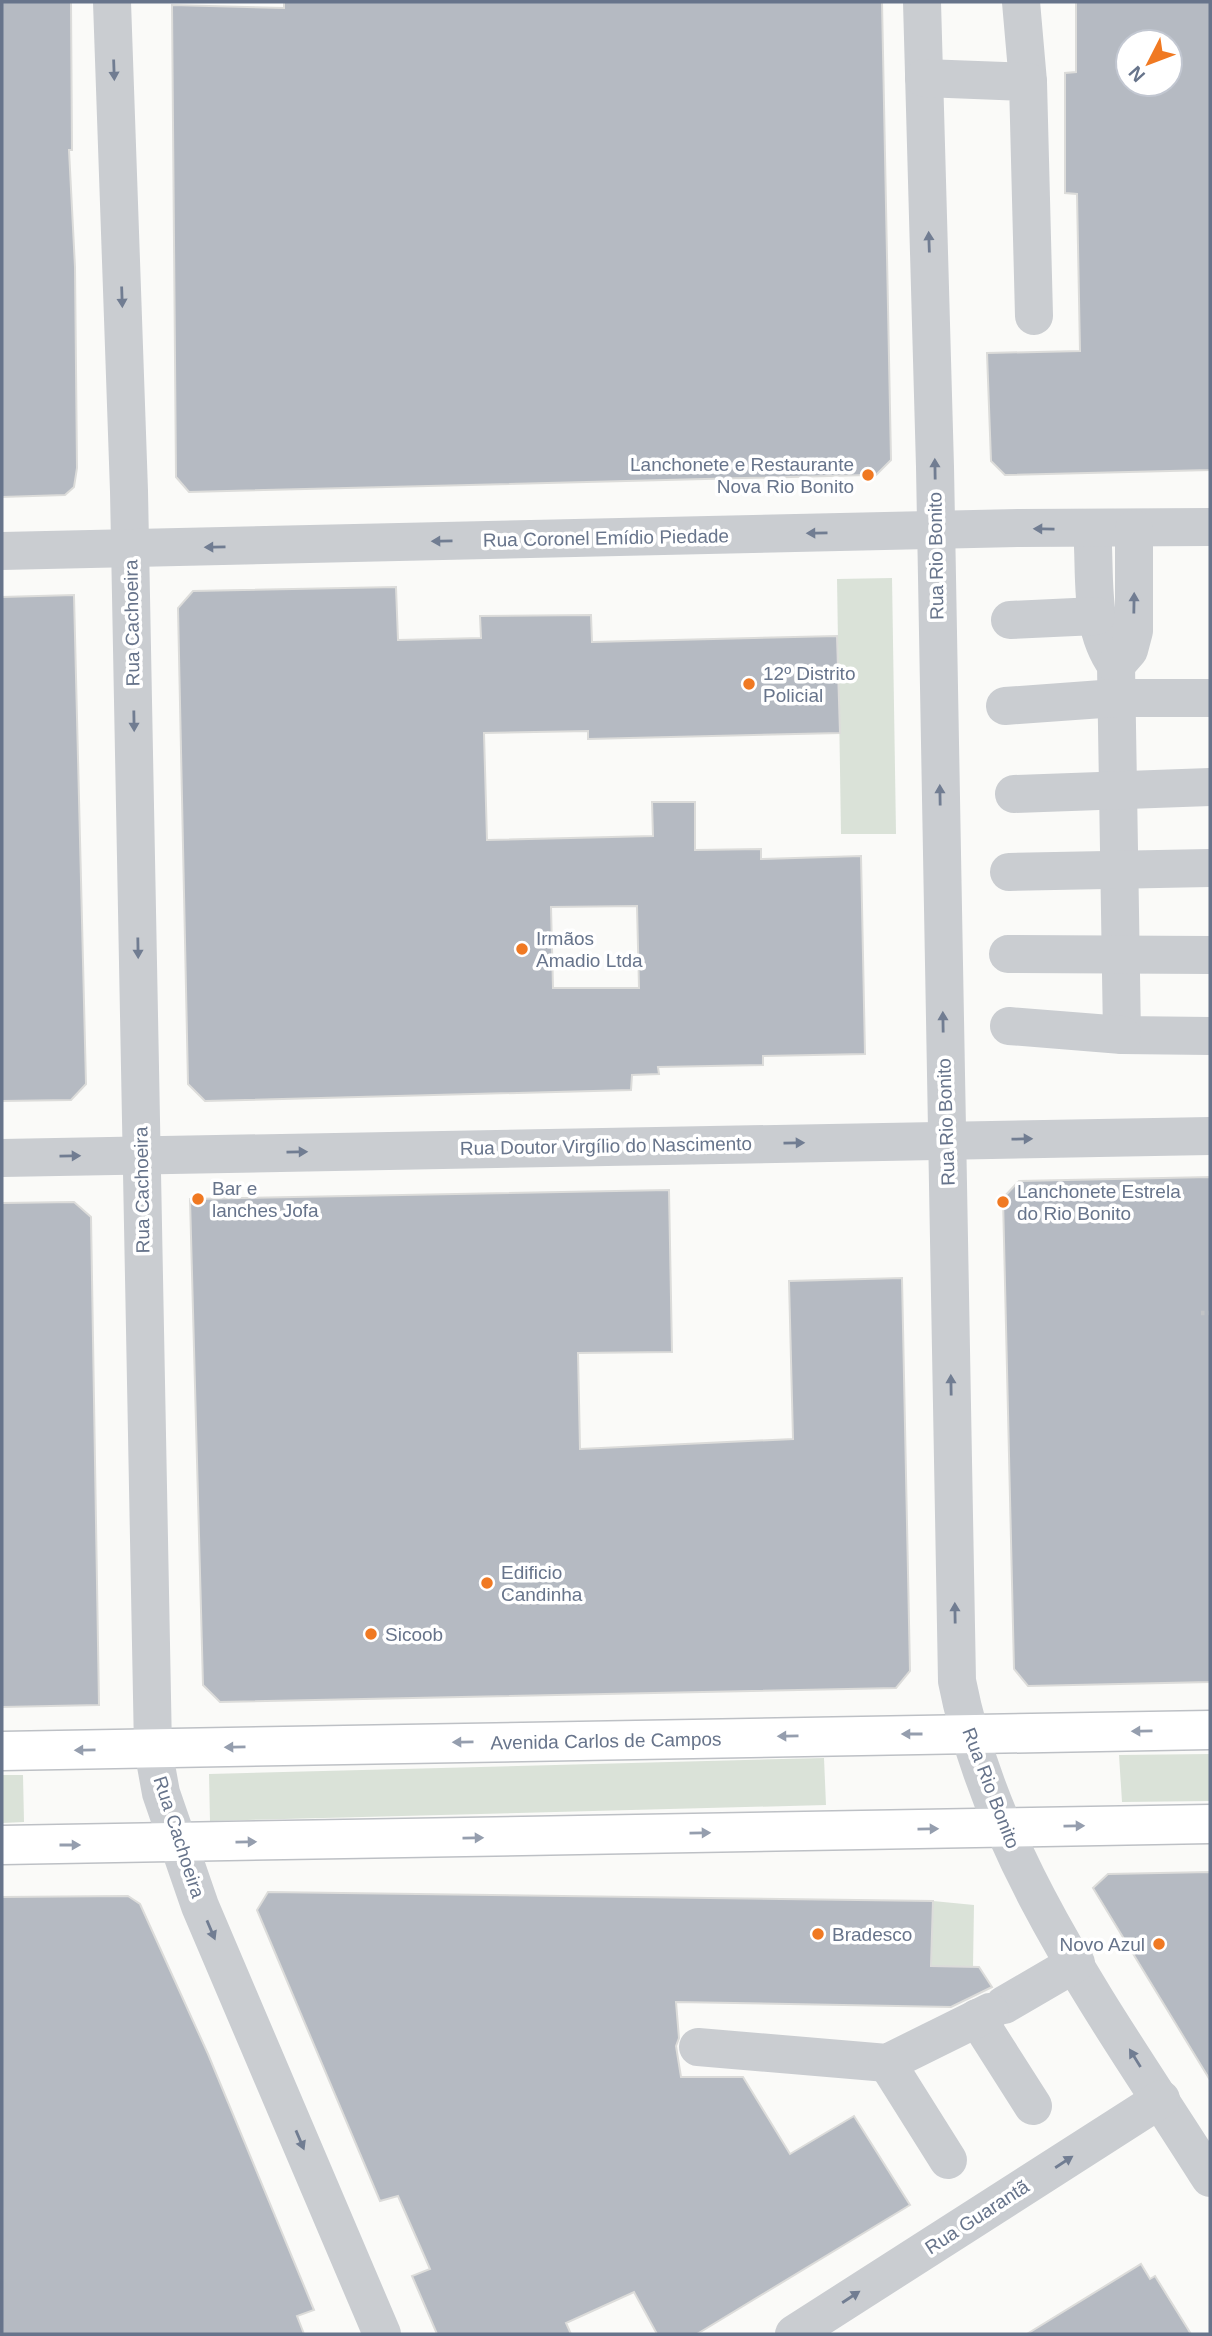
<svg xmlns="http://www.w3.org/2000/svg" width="1212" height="2336" font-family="Helvetica,sans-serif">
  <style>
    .green { fill: #dae2d8 }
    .building { fill: #b5bac2; stroke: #dcdcda; stroke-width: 2; fill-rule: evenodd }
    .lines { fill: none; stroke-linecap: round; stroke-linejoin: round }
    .major-casing { stroke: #bdc0c5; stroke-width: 41 }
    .path { stroke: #c1c3c6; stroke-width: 4.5; stroke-dasharray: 3.5 3.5; stroke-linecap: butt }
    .minor { stroke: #cacdd1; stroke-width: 38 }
    .major { stroke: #fff; stroke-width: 38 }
    .oneway { fill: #717d92 }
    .oneway2 { fill: #959eae }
    .poi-dot { fill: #f07922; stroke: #fff; stroke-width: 2.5 }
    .labels { text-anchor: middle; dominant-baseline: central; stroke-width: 7; stroke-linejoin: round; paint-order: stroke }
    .poi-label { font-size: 19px; fill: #67748b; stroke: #fff; text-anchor: start }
    .street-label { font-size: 19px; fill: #67748b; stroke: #fff }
  </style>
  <rect width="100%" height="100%" fill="#fafaf8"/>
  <g class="green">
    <polygon points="892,578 896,834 841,834 837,579"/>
    <polygon points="1210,1754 1210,1801 1122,1802 1119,1755"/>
    <polygon points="824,1758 826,1805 210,1821 209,1774"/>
    <polygon points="2,1775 23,1775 24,1822 2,1823"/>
    <polygon points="933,1901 974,1905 973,1967 931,1966"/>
  </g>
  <g class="building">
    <polygon points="2,2 71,2 72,150 69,150 75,267 77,468 74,487 65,495 2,497"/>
    <polygon points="284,2 882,2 891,460 876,475 868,475 189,492 176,477 172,5 284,8"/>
    <path d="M1076,2h134v468l-205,5 -14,-14 -4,-108 93,-2 -3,-157 -12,-1v-120l11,-1zM1128,42h42v42h-42z"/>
    <path d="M396,587l2,53 83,-2 -1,-22 111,-1 1,27 245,-6 3,97 -252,6v-8l-104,2 3,107 166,-4 -1,-34h43v48l66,-1v10l100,-3 4,198 -102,2v9l-105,2 1,7 -27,1 -1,15 -426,11 -17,-17 -10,-476 15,-17zM637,906l2,82h-86l-2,-81z"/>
    <polygon points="74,595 86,1084 71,1100 2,1101 2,597"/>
    <polygon points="1210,1177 1210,1682 1028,1686 1014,1669 1003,1198 1019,1181"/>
    <polygon points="669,1190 672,1352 578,1353 580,1449 793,1439 789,1281 902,1278 910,1671 896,1688 220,1702 203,1685 190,1199"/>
    <polygon points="74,1202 91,1217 99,1705 2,1707 2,1203"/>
    <polygon points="1210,1872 1210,2080 1093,1888 1108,1874"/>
    <polygon points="268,1892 933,1901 931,1966 979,1967 992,1987 951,2007 676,2002 679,2038 676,2046 681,2077 743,2077 790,2154 854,2116 910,2205 697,2334 657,2334 634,2292 566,2323 571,2334 437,2334 412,2276 430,2269 398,2196 380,2201 257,1910"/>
    <polygon points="128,1896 140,1904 208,2054 314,2310 297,2316 304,2334 2,2334 2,1897"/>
    <polygon points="1141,2264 1150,2279 1155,2276 1191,2334 1027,2334"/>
  </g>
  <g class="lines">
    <defs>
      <g id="major">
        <path id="s1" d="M2,1751l1208,-21"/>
        <polyline points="2,1845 1210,1824"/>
      </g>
    </defs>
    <use href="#major" class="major-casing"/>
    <polyline class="path" points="1201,1313 1210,1313"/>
    <g class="minor">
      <polyline points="112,2 129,491 153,1749 161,1793 200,1906 382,2334"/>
      <path d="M922,2l13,465 22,1214c36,184 155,341 253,497"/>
      <polyline points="1021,2 1028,82"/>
      <polyline points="924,78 1028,82 1034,316"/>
      <path d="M1092,529c4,46 -4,97 24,136l6,370 88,1"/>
      <polyline points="2,551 1019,528 1210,527"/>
      <polyline points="1010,620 1096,616"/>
      <polyline points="1116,665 1129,650 1134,631 1134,529"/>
      <polyline points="1005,706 1116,698 1210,698"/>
      <polyline points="1014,794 1210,787"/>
      <polyline points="1009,872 1210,868"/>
      <polyline points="1008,954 1210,955"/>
      <polyline points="1009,1026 1122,1035"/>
      <polyline points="2,1158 1210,1136"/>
      <polyline points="1004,2005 1076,1963"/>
      <polyline points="977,2018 1033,2106"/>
      <polyline points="698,2047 887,2063 990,2012"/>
      <polyline points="887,2063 948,2160"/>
      <polyline points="794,2334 1161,2099"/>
    </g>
    <use href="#major" class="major"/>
  </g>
  <defs><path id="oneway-solid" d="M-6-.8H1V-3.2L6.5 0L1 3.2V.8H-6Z" transform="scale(1.75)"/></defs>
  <g class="oneway">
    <use href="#oneway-solid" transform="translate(114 70) rotate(88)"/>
    <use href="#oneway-solid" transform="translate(929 242) rotate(-92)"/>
    <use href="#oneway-solid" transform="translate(122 297) rotate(88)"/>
    <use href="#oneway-solid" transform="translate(935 469) rotate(-91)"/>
    <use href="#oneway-solid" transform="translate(1044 529) rotate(-179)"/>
    <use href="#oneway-solid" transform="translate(817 533) rotate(179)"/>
    <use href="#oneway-solid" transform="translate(442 541) rotate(179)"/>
    <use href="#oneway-solid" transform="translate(215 547) rotate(179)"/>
    <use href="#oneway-solid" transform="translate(1134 603) rotate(-89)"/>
    <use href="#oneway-solid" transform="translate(134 721) rotate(89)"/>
    <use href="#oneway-solid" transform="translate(940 795) rotate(-91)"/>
    <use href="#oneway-solid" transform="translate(138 948) rotate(89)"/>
    <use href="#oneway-solid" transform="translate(943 1022) rotate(-91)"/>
    <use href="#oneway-solid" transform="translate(1022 1139) rotate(-1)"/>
    <use href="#oneway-solid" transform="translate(794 1143) rotate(-1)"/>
    <use href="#oneway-solid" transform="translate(297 1152) rotate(-1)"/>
    <use href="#oneway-solid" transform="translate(70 1156) rotate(-1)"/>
    <use href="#oneway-solid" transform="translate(951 1385) rotate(-91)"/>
    <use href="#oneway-solid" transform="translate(955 1613) rotate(-91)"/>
    <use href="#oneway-solid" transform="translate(211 1930) rotate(67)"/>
    <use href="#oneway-solid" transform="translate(1135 2058) rotate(-122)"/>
    <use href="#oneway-solid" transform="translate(300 2140) rotate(67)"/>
    <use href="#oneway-solid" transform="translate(1064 2162) rotate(-33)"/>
    <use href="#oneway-solid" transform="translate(851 2297) rotate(-33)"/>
  </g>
  <g class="oneway2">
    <use href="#oneway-solid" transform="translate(1142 1731) rotate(179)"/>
    <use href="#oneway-solid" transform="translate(912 1734) rotate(180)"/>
    <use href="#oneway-solid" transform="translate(788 1736) rotate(179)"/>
    <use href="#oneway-solid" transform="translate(463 1742) rotate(179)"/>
    <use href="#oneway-solid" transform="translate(235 1747) rotate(179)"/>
    <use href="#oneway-solid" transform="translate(85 1750) rotate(179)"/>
    <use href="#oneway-solid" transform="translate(1074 1826) rotate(-1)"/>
    <use href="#oneway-solid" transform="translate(928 1829) rotate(-1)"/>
    <use href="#oneway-solid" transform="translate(700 1833) rotate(-1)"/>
    <use href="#oneway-solid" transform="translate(473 1838) rotate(-1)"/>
    <use href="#oneway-solid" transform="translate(246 1842) rotate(-1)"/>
    <use href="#oneway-solid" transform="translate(70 1845)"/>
  </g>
  <g class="poi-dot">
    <circle cx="868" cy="475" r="7"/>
    <circle cx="749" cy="684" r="7"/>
    <circle cx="522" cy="949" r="7"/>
    <circle cx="198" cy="1199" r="7"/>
    <circle cx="1003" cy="1202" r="7"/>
    <circle cx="487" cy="1583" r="7"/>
    <circle cx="371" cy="1634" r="7"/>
    <circle cx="818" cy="1934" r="7"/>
    <circle cx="1159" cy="1944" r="7"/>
  </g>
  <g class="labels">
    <g class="poi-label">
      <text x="854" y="464" text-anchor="end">Lanchonete e Restaurante<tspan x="854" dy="22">Nova Rio Bonito</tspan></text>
      <text x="763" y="673">12º Distrito<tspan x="763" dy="22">Policial</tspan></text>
      <text x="536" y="938">Irmãos<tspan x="536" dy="22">Amadio Ltda</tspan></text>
      <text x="212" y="1188">Bar e<tspan x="212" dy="22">lanches Jofa</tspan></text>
      <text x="1017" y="1191">Lanchonete Estrela<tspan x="1017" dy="22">do Rio Bonito</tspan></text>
      <text x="501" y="1572">Edificio<tspan x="501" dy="22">Candinha</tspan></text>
      <text x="385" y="1634">Sicoob</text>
      <text x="832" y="1934">Bradesco</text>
      <text x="1145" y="1944" text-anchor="end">Novo Azul</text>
    </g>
    <g class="street-label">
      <text transform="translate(606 538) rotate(-1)">Rua Coronel Emídio Piedade</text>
      <text transform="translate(936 556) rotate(-91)">Rua Rio Bonito</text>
      <text transform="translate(132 623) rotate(-91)">Rua Cachoeira</text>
      <text transform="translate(946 1122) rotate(-92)">Rua Rio Bonito</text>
      <text transform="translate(606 1146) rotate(-1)">Rua Doutor Virgílio do Nascimento</text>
      <text transform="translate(142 1190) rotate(-91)">Rua Cachoeira</text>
      <text stroke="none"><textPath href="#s1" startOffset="604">Avenida Carlos de Campos</textPath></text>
      <text transform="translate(991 1788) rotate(69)">Rua Rio Bonito</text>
      <text transform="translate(179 1837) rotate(72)">Rua Cachoeira</text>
      <text transform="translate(977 2217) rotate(-33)">Rua Guarantã</text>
    </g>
  </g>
  <rect width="1212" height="2336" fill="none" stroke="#67748b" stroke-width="7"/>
  <g transform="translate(1149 63) rotate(228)"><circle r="33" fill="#ffffff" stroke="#c2c7d1" stroke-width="2"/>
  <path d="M0-5L12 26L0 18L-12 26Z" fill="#f07922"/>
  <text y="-10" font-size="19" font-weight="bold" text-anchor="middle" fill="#67748b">N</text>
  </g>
</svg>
